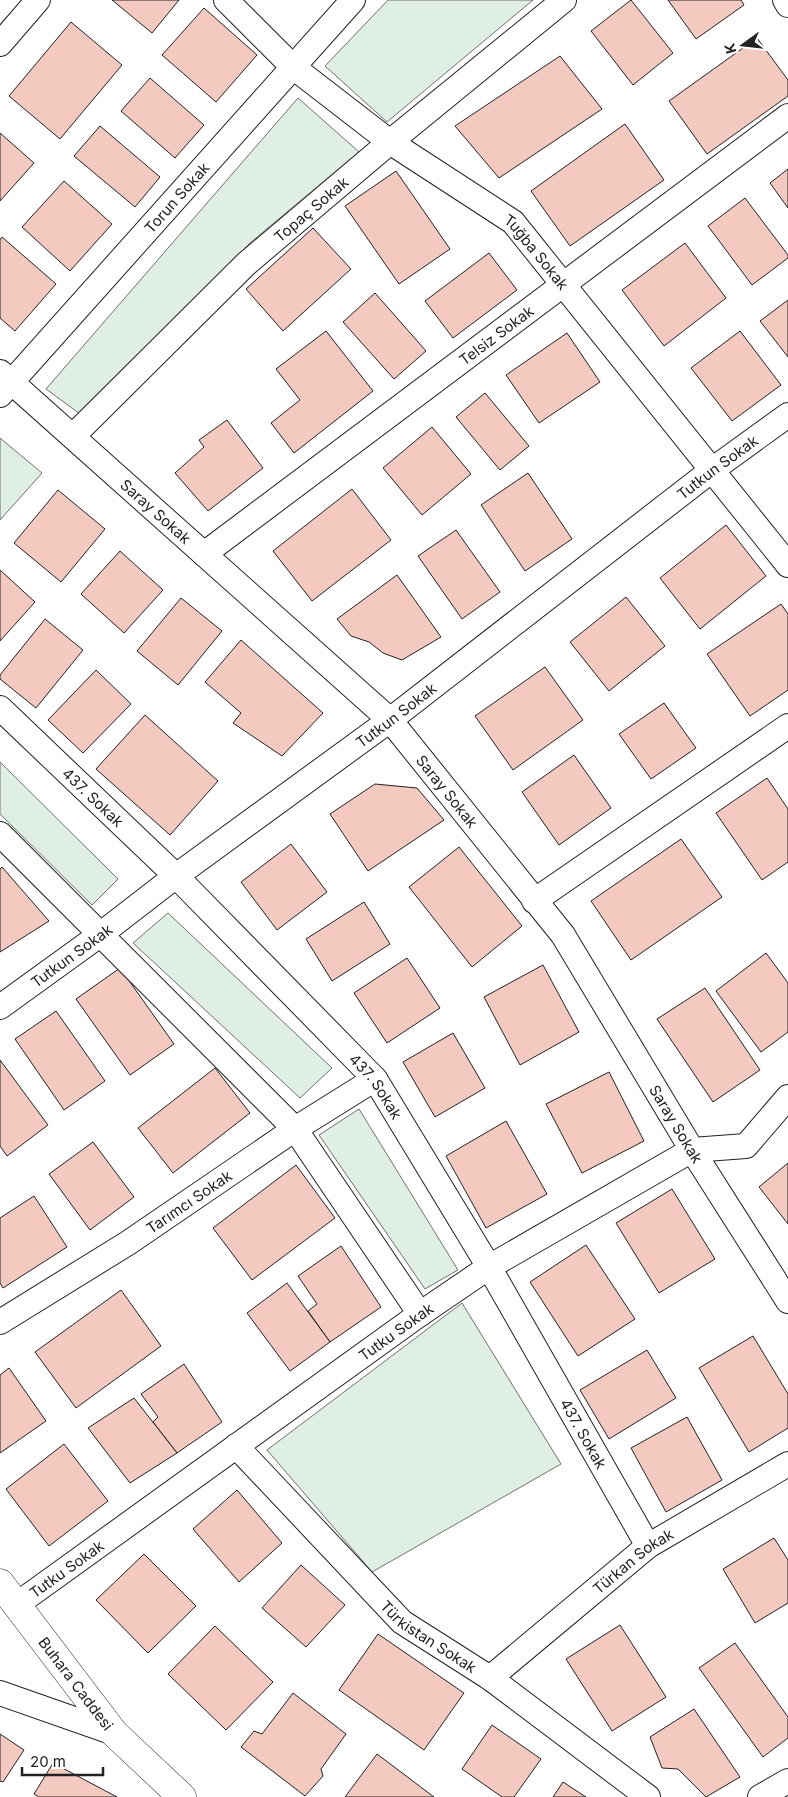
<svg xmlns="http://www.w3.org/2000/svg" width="788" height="1797" font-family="Inter,sans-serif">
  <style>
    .green { fill: #e0efe3; stroke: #6f6f6f }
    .building { fill: #f3c9c0; stroke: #222 }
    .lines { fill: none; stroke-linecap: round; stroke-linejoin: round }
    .minor-casing { stroke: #222; stroke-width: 26 }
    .secondary-casing { stroke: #222; stroke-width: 29 }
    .minor { stroke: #fff; stroke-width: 24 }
    .secondary { stroke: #fff; stroke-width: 28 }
    .labels { text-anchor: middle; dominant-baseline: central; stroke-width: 4; stroke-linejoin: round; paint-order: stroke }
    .street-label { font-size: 15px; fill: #222; stroke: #fff }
  </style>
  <rect width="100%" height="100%" fill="#fff"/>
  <g class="green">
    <polygon points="388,0 533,0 387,122 325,66"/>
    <polygon points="298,98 359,152 250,243 80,414 46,389"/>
    <polygon points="0,438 42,473 0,520"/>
    <polygon points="0,762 118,879 92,905 0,814"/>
    <polygon points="168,913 332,1068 300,1098 133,943"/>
    <polygon points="359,1109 458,1270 425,1289 319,1135"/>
    <polygon points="462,1303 561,1464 372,1572 267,1450"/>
  </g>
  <g class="building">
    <polygon points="112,0 179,0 152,33"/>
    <polygon points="631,0 673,53 633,85 591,31"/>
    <polygon points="668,0 741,0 744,5 696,39"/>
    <polygon points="204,8 257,55 216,102 162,55"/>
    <polygon points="71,22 122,65 60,139 9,96"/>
    <polygon points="757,38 788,80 788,96 707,154 669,101"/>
    <polygon points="560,56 602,109 499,178 455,126"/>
    <polygon points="150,78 204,125 175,158 121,111"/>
    <polygon points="625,124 664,180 570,246 531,191"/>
    <polygon points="100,126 160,177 135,207 74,156"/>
    <polygon points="0,133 34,163 0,201"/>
    <polygon points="788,169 788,208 770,183"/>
    <polygon points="396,171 450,249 399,284 345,206"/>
    <polygon points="64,181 112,224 70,271 22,227"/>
    <polygon points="745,198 788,255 788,258 752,285 708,226"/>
    <polygon points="313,228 351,269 283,331 246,289"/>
    <polygon points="2,237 56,284 15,331 0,318 0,240"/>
    <polygon points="685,243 726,298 664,346 622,290"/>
    <polygon points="489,253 517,290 453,338 425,301"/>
    <polygon points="375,293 426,351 394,379 343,322"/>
    <polygon points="788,300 788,357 760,321"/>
    <polygon points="326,331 373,391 294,453 271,423 300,400 276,369"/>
    <polygon points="740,331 781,385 732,421 691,368"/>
    <polygon points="567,333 600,382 539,423 506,375"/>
    <polygon points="485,393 529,446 500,470 456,417"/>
    <polygon points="227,420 263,468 208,511 175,473 204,447 199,440"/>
    <polygon points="432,427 471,474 422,515 383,468"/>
    <polygon points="528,473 572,539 525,571 481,505"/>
    <polygon points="352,489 391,540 312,601 273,551"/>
    <polygon points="58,490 105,529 61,582 14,543"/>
    <polygon points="726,525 766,576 700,629 660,578"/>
    <polygon points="456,530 500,592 462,619 418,556"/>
    <polygon points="120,551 163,590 124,633 81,594"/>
    <polygon points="0,570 35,602 0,641"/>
    <polygon points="397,575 441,637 402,660 383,653 369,642 351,636 337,619"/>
    <polygon points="626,597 665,646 609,691 570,642"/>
    <polygon points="181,598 222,631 178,685 137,651"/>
    <polygon points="781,604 788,614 788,690 750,716 707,654"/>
    <polygon points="45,619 83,650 36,708 0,679 0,675"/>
    <polygon points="241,640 323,713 282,756 233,723 241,713 205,682"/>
    <polygon points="545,667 583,720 513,770 475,716"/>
    <polygon points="96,670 131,704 83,753 48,720"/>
    <polygon points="664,703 696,748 651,779 619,734"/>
    <polygon points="145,715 218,781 170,835 96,769"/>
    <polygon points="574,755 611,808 559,845 522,792"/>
    <polygon points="767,778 788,809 788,862 762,880 716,813"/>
    <polygon points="375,784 417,788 444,820 368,871 330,814"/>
    <polygon points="681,839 722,897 631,960 591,901"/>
    <polygon points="291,844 327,892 277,930 241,882"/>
    <polygon points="459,847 522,926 472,967 409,887"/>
    <polygon points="2,867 49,921 0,952 0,869"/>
    <polygon points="364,902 390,944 332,981 306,939"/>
    <polygon points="766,953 788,983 788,1032 761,1052 716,991"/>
    <polygon points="407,958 440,1008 387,1043 354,993"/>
    <polygon points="543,965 579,1032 520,1065 484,997"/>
    <polygon points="120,968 174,1044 130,1075 76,999"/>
    <polygon points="705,988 760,1070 713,1102 657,1019"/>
    <polygon points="56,1011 105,1081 64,1110 15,1039"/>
    <polygon points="453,1033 485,1088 435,1117 403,1062"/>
    <polygon points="0,1060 48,1125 7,1156 0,1146"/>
    <polygon points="215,1068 250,1113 173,1173 138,1128"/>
    <polygon points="609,1072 644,1141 582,1173 546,1104"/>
    <polygon points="506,1121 547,1194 486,1228 446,1156"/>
    <polygon points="93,1142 134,1197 90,1230 49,1174"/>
    <polygon points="788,1163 788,1224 759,1187"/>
    <polygon points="296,1165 335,1218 252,1280 213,1228"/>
    <polygon points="672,1189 715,1259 659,1293 616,1223"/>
    <polygon points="34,1196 67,1247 3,1288 0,1283 0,1218"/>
    <polygon points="586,1245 635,1319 578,1356 530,1282"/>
    <polygon points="341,1246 381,1307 330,1342 308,1311 317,1304 298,1276"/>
    <polygon points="287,1283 330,1342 290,1371 247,1313"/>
    <polygon points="121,1290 161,1346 76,1408 35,1352"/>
    <polygon points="753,1336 788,1394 788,1428 749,1452 699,1368"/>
    <polygon points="647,1350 676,1398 609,1439 580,1390"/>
    <polygon points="184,1364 222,1422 177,1453 153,1422 158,1417 141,1394"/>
    <polygon points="9,1368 46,1421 0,1453 0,1375"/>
    <polygon points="134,1398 177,1453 130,1483 88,1428"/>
    <polygon points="687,1417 722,1480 666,1512 631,1448"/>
    <polygon points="64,1444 108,1501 49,1546 6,1489"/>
    <polygon points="237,1490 282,1543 239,1582 193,1529"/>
    <polygon points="774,1538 788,1560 788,1603 755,1623 723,1569"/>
    <polygon points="144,1554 196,1606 148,1653 96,1600"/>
    <polygon points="301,1565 345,1605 306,1647 262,1608"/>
    <polygon points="620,1625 666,1697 612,1731 566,1659"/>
    <polygon points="215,1626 273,1682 226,1730 168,1674"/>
    <polygon points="378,1634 464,1693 424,1750 339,1690"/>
    <polygon points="735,1643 788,1717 788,1738 763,1757 699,1668"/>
    <polygon points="293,1693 346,1734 321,1769 323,1776 305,1796 241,1747 254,1731 262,1734"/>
    <polygon points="694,1709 740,1777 706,1797 678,1769 662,1768 650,1737"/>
    <polygon points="492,1725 541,1759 514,1797 502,1797 462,1769"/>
    <polygon points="0,1734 24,1750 3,1782 0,1781"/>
    <polygon points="377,1754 434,1797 345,1797"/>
    <polygon points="53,1763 117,1797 39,1797 34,1794"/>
    <polygon points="563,1782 586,1797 553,1797"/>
  </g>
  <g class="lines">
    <defs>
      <g id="minor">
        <path id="s1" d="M226,0l67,67 97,75 123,80 275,343"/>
        <polyline points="785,0 788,5"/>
        <polyline points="0,44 38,0"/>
        <path id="s2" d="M0,372l390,348 173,215 129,215 96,151"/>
        <path id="s3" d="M0,395l353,-395"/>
        <path id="s4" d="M73,436l173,-172 144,-122 174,-142"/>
        <path id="s5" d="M204,554l584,-438"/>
        <path id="s6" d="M0,708l176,168 199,203 114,188 159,279"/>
        <polyline points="0,834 295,1129 420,1314"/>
        <polyline points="534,901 788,726"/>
        <path id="s7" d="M0,1007l101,-73 75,-58 214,-156 322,-250 76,-55"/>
        <path id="s8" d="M0,1322l128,-79 167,-114 80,-50"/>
        <path id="s9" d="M236,1446l166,176 88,56 158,119"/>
        <path id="s10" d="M16,1605l404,-291 69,-47 203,-117 54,-4 42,-49"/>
        <path id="s11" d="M490,1678l158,-132 140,-82"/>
        <polyline points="0,1693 114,1733"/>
        <polyline points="760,1797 788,1781"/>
      </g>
      <g id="secondary">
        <path id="s12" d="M0,1583l114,150 68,64"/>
      </g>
    </defs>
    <use href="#minor" class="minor-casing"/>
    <use href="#secondary" class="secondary-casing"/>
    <use href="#minor" class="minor"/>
    <use href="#secondary" class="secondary"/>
  </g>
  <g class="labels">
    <g class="street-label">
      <text stroke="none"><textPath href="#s3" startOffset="265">Torun Sokak</textPath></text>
      <text stroke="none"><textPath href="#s4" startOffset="329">Topaç Sokak</textPath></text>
      <text stroke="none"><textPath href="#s1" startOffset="402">Tuğba Sokak</textPath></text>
      <text stroke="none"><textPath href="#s5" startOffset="365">Telsiz Sokak</textPath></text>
      <text stroke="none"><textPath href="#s7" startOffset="898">Tutkun Sokak</textPath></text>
      <text stroke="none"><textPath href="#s2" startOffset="209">Saray Sokak</textPath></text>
      <text stroke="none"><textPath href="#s7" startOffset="492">Tutkun Sokak</textPath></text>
      <text stroke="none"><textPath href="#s2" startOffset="614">Saray Sokak</textPath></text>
      <text stroke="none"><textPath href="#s6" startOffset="129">437. Sokak</textPath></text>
      <text stroke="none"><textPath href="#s7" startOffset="88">Tutkun Sokak</textPath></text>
      <text stroke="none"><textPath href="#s6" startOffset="534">437. Sokak</textPath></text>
      <text stroke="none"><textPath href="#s2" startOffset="1019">Saray Sokak</textPath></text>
      <text stroke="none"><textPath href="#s8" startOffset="224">Tarımcı Sokak</textPath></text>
      <text stroke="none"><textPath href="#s10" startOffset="468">Tutku Sokak</textPath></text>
      <text stroke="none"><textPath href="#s6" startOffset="939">437. Sokak</textPath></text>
      <text stroke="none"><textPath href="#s11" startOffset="185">Türkan Sokak</textPath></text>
      <text stroke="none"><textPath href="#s10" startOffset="62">Tutku Sokak</textPath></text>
      <text stroke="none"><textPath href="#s9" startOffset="272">Türkistan Sokak</textPath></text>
      <text stroke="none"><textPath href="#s12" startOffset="126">Buhara Caddesi</textPath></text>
    </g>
  </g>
  <g transform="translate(743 45) rotate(255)" stroke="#ffffff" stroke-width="4" paint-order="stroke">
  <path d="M0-4L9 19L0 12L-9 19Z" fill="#222222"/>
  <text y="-8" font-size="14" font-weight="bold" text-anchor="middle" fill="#222222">K</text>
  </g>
  <path d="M22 1767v8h81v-8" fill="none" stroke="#222222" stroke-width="2.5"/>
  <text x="30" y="1767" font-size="15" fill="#222222" stroke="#ffffff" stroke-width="4" paint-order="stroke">20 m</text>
</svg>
